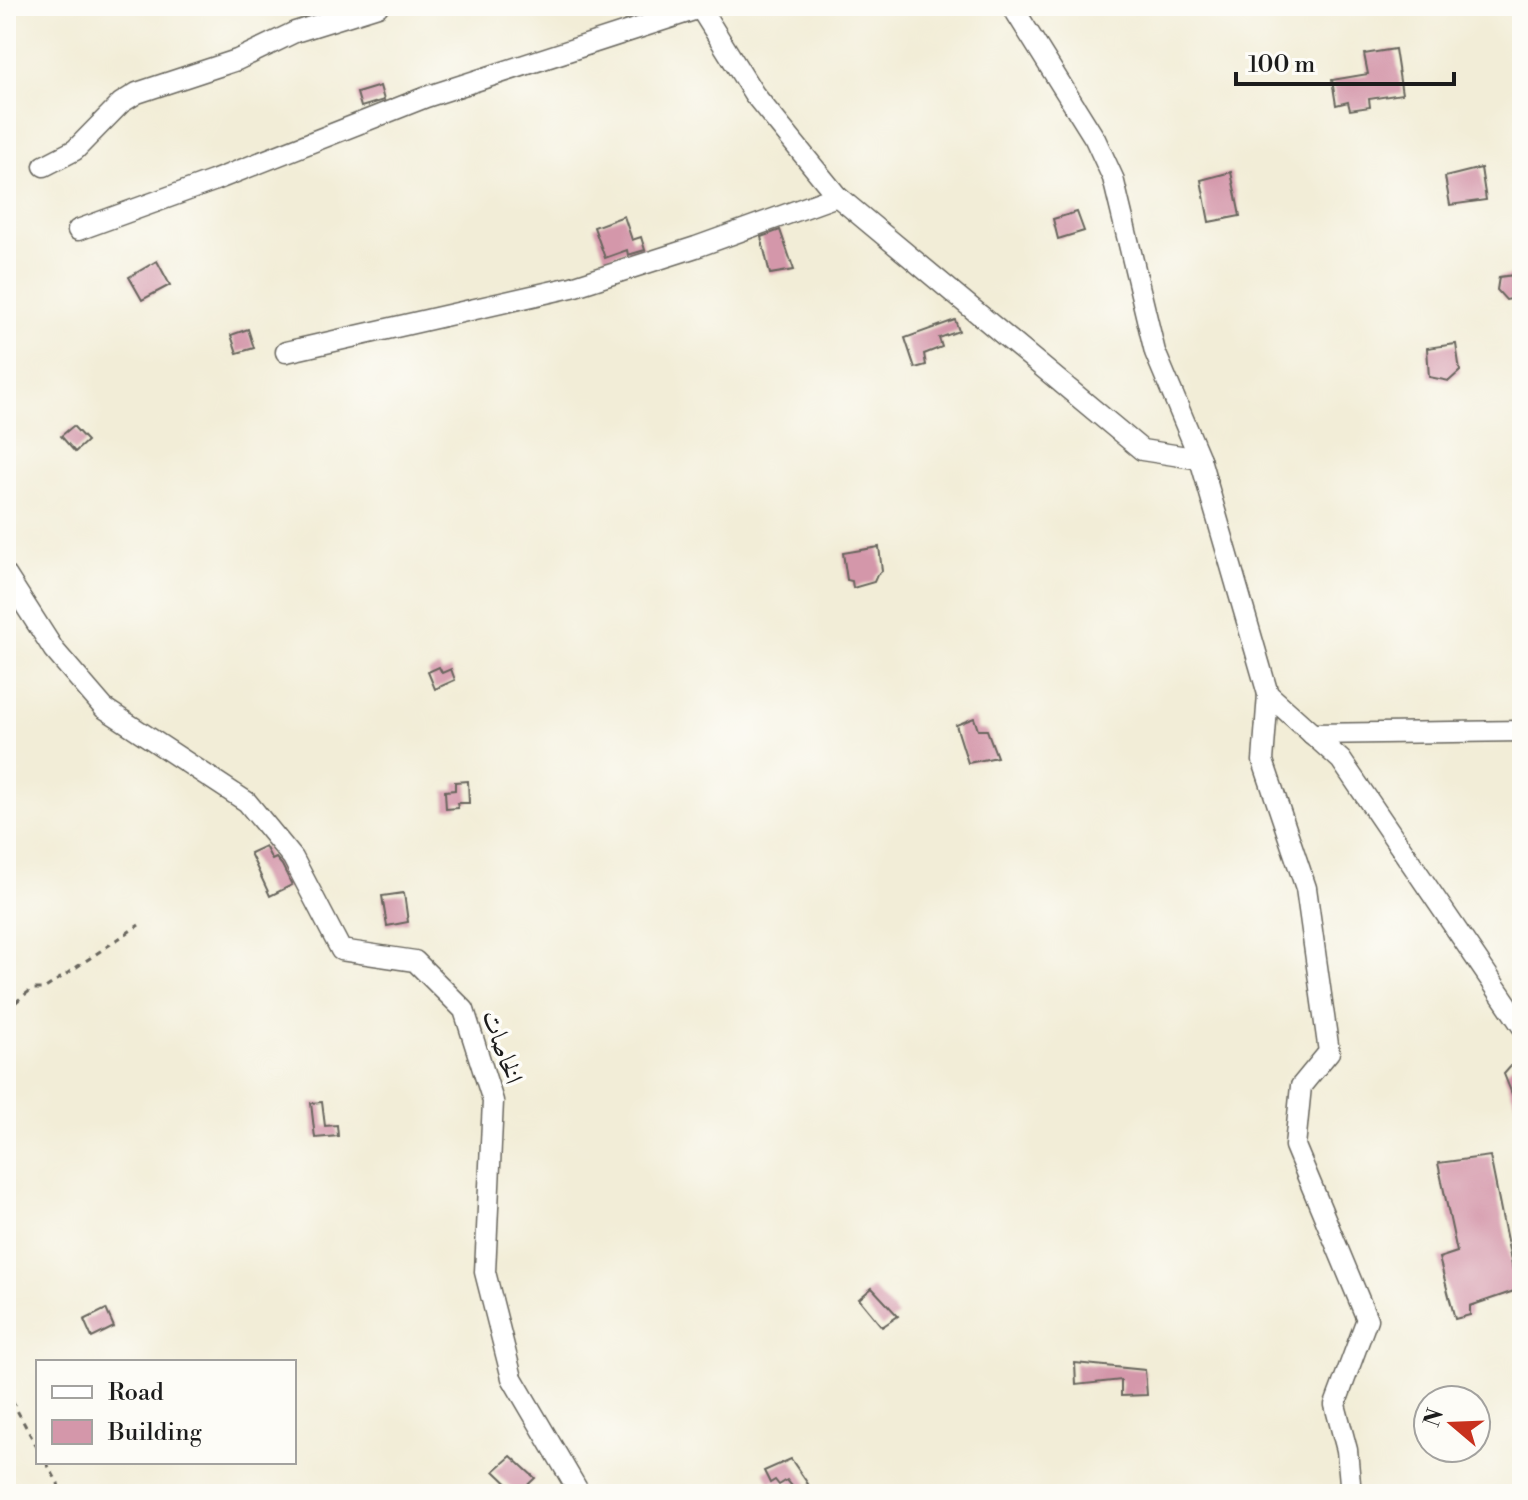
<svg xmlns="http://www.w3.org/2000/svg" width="1528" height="1500" font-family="'Libre Bodoni',Amiri,serif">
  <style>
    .building { fill: #d497aa }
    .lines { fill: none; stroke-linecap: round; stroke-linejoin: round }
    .minor-casing { stroke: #67655d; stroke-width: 23 }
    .path { stroke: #67655d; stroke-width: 3; stroke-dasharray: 6 6; stroke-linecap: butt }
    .minor { stroke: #fff; stroke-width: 20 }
    .labels { text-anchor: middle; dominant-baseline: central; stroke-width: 7; stroke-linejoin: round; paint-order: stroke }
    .street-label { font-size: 26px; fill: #1c1c1c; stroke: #fdfcf7 }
  </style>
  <rect width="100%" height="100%" fill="#fdfcf7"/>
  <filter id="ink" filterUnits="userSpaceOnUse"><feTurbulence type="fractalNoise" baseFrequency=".0125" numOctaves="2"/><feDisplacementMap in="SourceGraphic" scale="16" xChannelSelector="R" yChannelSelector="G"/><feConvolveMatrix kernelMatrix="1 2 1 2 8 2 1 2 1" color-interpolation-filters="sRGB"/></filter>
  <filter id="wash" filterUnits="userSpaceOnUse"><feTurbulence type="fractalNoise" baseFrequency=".006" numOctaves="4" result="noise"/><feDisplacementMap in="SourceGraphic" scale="32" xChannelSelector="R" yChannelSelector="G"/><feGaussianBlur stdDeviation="1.8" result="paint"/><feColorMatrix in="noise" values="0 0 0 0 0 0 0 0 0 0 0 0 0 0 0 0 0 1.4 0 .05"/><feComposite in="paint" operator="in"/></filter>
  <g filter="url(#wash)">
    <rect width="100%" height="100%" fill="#f2edd7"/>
    <g id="blocks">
      <g class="building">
        <polygon points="1395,49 1402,94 1369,99 1370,107 1350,110 1348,102 1336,105 1332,80 1368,74 1364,54"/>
        <polygon points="380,86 384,100 361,107 357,93"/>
        <polygon points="1481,168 1486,200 1450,205 1445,177"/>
        <polygon points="1231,172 1240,216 1209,222 1201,180"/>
        <polygon points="1077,212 1084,231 1058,239 1053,219"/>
        <polygon points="624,216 632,240 641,237 645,250 628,255 627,250 605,258 594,227"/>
        <polygon points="780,230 794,270 770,274 761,237"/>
        <polygon points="157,261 170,285 142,300 129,277"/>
        <polygon points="1522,274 1522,297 1506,300 1497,290 1499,277"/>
        <polygon points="955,320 959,331 939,338 942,347 924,354 926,365 915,368 905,338"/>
        <polygon points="248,329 254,348 237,353 231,335"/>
        <polygon points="1456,344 1460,371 1449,381 1429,377 1427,348"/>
        <polygon points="73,426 87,441 75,452 61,436"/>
        <polygon points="879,547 882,571 877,575 874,582 853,588 852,581 847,580 843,553"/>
        <polygon points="439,667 442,673 451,669 455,680 435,689 428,672"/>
        <polygon points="974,718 978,730 987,730 997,757 968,763 956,725"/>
        <polygon points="468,781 469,803 457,803 458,808 446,809 445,791 455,790 455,782"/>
        <polygon points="265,846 272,860 276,858 282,865 292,885 270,896 250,853"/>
        <polygon points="404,893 408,922 387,926 382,896"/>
        <polygon points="1511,1066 1522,1067 1522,1119 1504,1074"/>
        <polygon points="322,1102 325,1126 337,1125 338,1136 315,1138 311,1103"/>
        <polygon points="1490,1156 1517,1290 1470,1306 1470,1315 1455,1319 1439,1258 1457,1252 1438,1163"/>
        <polygon points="872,1288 898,1316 882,1327 859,1299"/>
        <polygon points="106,1309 114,1327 92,1338 84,1320"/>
        <polygon points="1075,1363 1145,1370 1147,1395 1121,1396 1121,1380 1076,1385"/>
        <polygon points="511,1456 535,1478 518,1494 494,1471"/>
        <polygon points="791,1459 808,1484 796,1491 787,1480 779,1485 775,1480 770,1483 764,1471"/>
      </g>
    </g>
  </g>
  <g filter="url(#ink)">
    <use href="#blocks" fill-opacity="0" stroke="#67655d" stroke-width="2"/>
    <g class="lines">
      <defs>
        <g id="minor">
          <polyline points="699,6 754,94 837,196 1142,450 1200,459 1268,694 1341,760 1522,1026"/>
          <polyline points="1012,6 1095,139 1113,178 1155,352 1200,459"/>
          <polyline points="44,166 75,150 121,103 137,93 237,60 295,32 378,6"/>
          <polyline points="78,230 213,181 426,97 700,8"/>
          <polyline points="286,352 572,287 696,247 837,196"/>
          <polyline points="6,575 54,650 104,708 247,802 293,858 341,950 415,961 464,1010 493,1101 485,1272 512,1378 580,1494"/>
          <polyline points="1268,694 1263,761 1306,888 1329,1052 1301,1086 1295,1146 1367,1319 1335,1405 1347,1450 1351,1494"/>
          <polyline points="1312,734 1522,731"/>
        </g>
      </defs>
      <use href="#minor" class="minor-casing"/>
      <g class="path">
        <polyline points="6,1010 32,989 44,989 139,925"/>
        <polyline points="6,1390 38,1449"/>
        <polyline points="46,1462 58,1483 60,1494"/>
      </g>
      <use href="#minor" class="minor"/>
    </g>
  </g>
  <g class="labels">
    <g class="street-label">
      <text transform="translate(502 1047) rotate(71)">الخاصات</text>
    </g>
  </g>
  <rect width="1528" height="1500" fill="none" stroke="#fdfcf7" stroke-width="32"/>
  <rect x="36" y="1360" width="260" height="104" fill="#fdfcf7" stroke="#a3a29f" stroke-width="2"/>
  <rect x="52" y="1386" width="40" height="12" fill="#ffffff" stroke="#a3a29f" stroke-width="2"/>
  <text x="108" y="1400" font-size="24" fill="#1c1c1c">Road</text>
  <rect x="52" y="1420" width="40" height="24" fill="#d497aa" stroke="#a3a29f" stroke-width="2"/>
  <text x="108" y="1440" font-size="24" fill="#1c1c1c">Building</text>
  <g transform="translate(1452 1424) rotate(289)"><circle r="38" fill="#fdfcf7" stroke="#a3a29f" stroke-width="2"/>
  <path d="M0-6L14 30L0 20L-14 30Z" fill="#c8321e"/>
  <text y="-12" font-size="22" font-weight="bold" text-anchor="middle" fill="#1c1c1c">N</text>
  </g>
  <path d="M1236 72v12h218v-12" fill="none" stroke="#1c1c1c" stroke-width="4"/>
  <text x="1248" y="72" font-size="24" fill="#1c1c1c" stroke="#fdfcf7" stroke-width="6" paint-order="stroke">100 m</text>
</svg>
